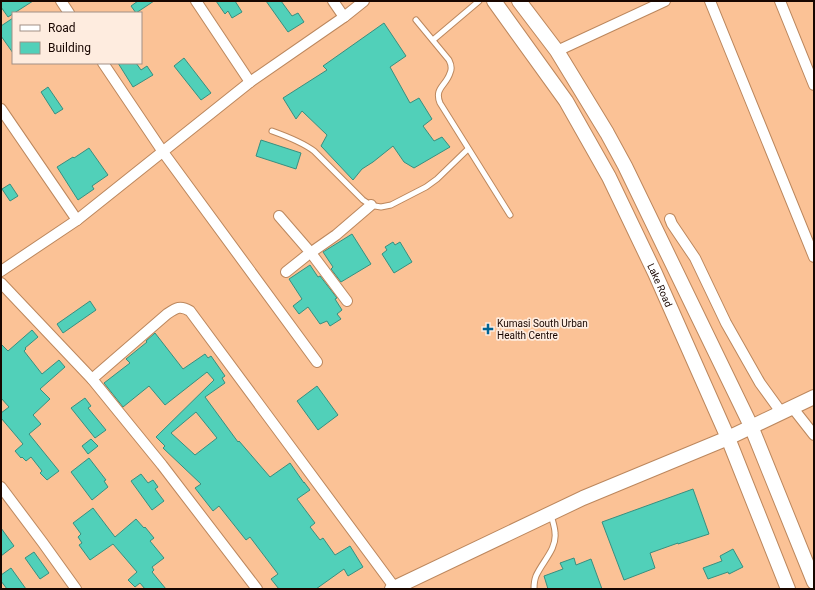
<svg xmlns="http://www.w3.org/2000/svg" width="815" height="590" font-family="Roboto,sans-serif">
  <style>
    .building { fill: #51d0b9; stroke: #388f7f; fill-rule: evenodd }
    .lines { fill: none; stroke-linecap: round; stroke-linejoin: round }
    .lane-casing { stroke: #bc875d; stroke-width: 7 }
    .street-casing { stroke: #bc875d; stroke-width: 12 }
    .secondary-casing { stroke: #bc875d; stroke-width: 16 }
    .lane { stroke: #fff; stroke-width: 5 }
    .street { stroke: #fff; stroke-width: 10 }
    .secondary { stroke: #fff; stroke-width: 14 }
    .poi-dot { fill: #006392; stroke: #feecdf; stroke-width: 1.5 }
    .labels { text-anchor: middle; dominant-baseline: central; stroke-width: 3.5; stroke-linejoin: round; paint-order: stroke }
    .street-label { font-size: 10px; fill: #180600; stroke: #feecdf }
    .poi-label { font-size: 10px; fill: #180600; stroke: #feecdf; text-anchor: start }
  </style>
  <rect width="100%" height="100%" fill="#fbc296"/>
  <g class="building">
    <polygon points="1,1 33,1 8,17 1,7"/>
    <polygon points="138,1 154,1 136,13 131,6"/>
    <polygon points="216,1 235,1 242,12 232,18 228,11 225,14"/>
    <polygon points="266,1 281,1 292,16 298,13 304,22 288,32"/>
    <polygon points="13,18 13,53 1,36 1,26"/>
    <polygon points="384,23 406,56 390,67 410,103 419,98 432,119 423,126 434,141 442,137 450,147 414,168 404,162 393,146 373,162 362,169 353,180 321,146 327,135 302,111 296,119 283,98 327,70 323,66"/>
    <polygon points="184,58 211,93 201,100 174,66"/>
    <polygon points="118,63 136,63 141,70 147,66 153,75 133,87"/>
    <polygon points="48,87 63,109 55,114 41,92"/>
    <polygon points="261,140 301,153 296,169 256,156"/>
    <polygon points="89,148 108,175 92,186 94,189 78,200 57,167 73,157 74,158"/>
    <polygon points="10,184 18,196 10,201 2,189"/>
    <polygon points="352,234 371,264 341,282 331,269 333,267 323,252"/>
    <polygon points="393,242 395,245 400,242 412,262 394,273 382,254 387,250 385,247"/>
    <polygon points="310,265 318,277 320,276 337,298 335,299 342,310 337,314 341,319 330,326 327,321 320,324 308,307 299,314 293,306 302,299 289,279"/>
    <polygon points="90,301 96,310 63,333 57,324"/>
    <polygon points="32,330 38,337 25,348 26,349 24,351 42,374 59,360 65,367 40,389 50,399 33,415 41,424 29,434 59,471 47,480 40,473 42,471 31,457 26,461 22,457 21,458 15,451 23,444 1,418 1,413 9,407 1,398 1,344 8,351"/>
    <path d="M155,333l28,36 22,-15 3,4 3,-2 14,20 -3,2 3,5 -20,14 33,45 1,-1 31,36 20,-14 14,20v-1l6,8 -13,9 18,24 -5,4 10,13 3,-2 12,17 15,-9 13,21 -15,9 -4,-7 -28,20h-37l-8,-10 7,-5 -28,-37 -4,3 -27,-34 -6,5 -18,-23 6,-4 -38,-36 2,-2 -9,-9 58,-57 -7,-8 -42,33 -16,-19 -26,21 -19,-24 26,-20 -4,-4 21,-17 -1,-1zM196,412l21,26 -22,17 -24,-22z"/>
    <polygon points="317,386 338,415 318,430 297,401"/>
    <polygon points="85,398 91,406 88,408 106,430 95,438 71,408"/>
    <polygon points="91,439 98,446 88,454 82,446"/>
    <polygon points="89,458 106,480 104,481 108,487 92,500 71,472"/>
    <polygon points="141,474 148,483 153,480 158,487 155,489 164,501 152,510 131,481"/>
    <polygon points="693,489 709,534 678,544 678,543 650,553 655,568 624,580 602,522"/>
    <polygon points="93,508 115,537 136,519 144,528 145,527 154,538 150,541 164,558 152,567 154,570 152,572 166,589 145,589 140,583 135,587 128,580 137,572 113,544 90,560 79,545 82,543 78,537 81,534 73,523"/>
    <polygon points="1,528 14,546 1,556"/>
    <polygon points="733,549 743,567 729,574 728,572 708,579 703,568 722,561 720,556"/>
    <polygon points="34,552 49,573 40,579 25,558"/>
    <polygon points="574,558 576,565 591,559 602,589 548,589 544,576 563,569 560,563"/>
    <polygon points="11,568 26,589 7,589 1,581 1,575"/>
  </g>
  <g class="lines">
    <defs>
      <g id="lane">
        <path d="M416,20l33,40c2,4 3,9 1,13 -4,13 -16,15 -10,30l70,112"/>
        <polyline points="433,40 479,1"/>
        <path d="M272,131c14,5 30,11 42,20l49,49 6,4 6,2 6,1 10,-2 35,-18 11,-8 31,-30"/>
        <path d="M534,589c0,-4 0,-8 2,-13 6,-14 21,-27 19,-43 0,-6 -3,-13 -4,-19"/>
      </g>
      <g id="street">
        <polyline points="61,1 69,13"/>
        <polyline points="196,1 250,82"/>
        <polyline points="333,1 344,17"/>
        <polyline points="710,1 814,257"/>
        <polyline points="780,1 814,85"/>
        <polyline points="557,51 665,1"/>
        <polyline points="103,63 163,152 317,362"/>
        <polyline points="1,109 77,220"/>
        <polyline points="279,216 311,253 347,301"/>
        <polyline points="670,219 672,224 695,258 726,323 760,383 781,412"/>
        <polyline points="1,271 77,220 250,82 344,17 364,1"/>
        <polyline points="286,272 306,256 336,235 371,205"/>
        <polyline points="1,283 92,379 162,465 257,589"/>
        <path d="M92,379l75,-65c9,-6 13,-9 23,-3l205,277"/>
        <polyline points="792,407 814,435"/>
        <polyline points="1,487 43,543 76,589"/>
      </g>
      <g id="secondary">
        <path id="s1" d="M494,1l72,100 43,76 46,96 73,165 60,151"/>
        <polyline points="519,1 557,51 607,133 625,166 751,426 814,582"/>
        <polyline points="392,589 583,498 728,438 814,397"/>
      </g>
    </defs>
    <use href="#lane" class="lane-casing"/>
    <use href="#street" class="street-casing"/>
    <use href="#secondary" class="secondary-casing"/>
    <use href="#lane" class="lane"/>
    <use href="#street" class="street"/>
    <use href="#secondary" class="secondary"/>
  </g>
  <path class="poi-dot" d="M486 323h4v4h4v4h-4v4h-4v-4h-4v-4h4z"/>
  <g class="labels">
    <g class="street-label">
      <text stroke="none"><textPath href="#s1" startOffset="330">Lake Road</textPath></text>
    </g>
    <g class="poi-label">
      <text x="497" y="323">Kumasi South Urban<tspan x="497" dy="12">Health Centre</tspan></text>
    </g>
  </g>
  <rect width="815" height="590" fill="none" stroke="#180600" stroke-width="4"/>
  <rect x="12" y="12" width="130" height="52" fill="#feecdf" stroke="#a29086"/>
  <rect x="20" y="25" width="20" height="6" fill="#ffffff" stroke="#a29086"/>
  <text x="48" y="32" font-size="12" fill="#180600">Road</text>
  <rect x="20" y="42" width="20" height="12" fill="#51d0b9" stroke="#a29086"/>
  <text x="48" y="52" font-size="12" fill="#180600">Building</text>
</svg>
